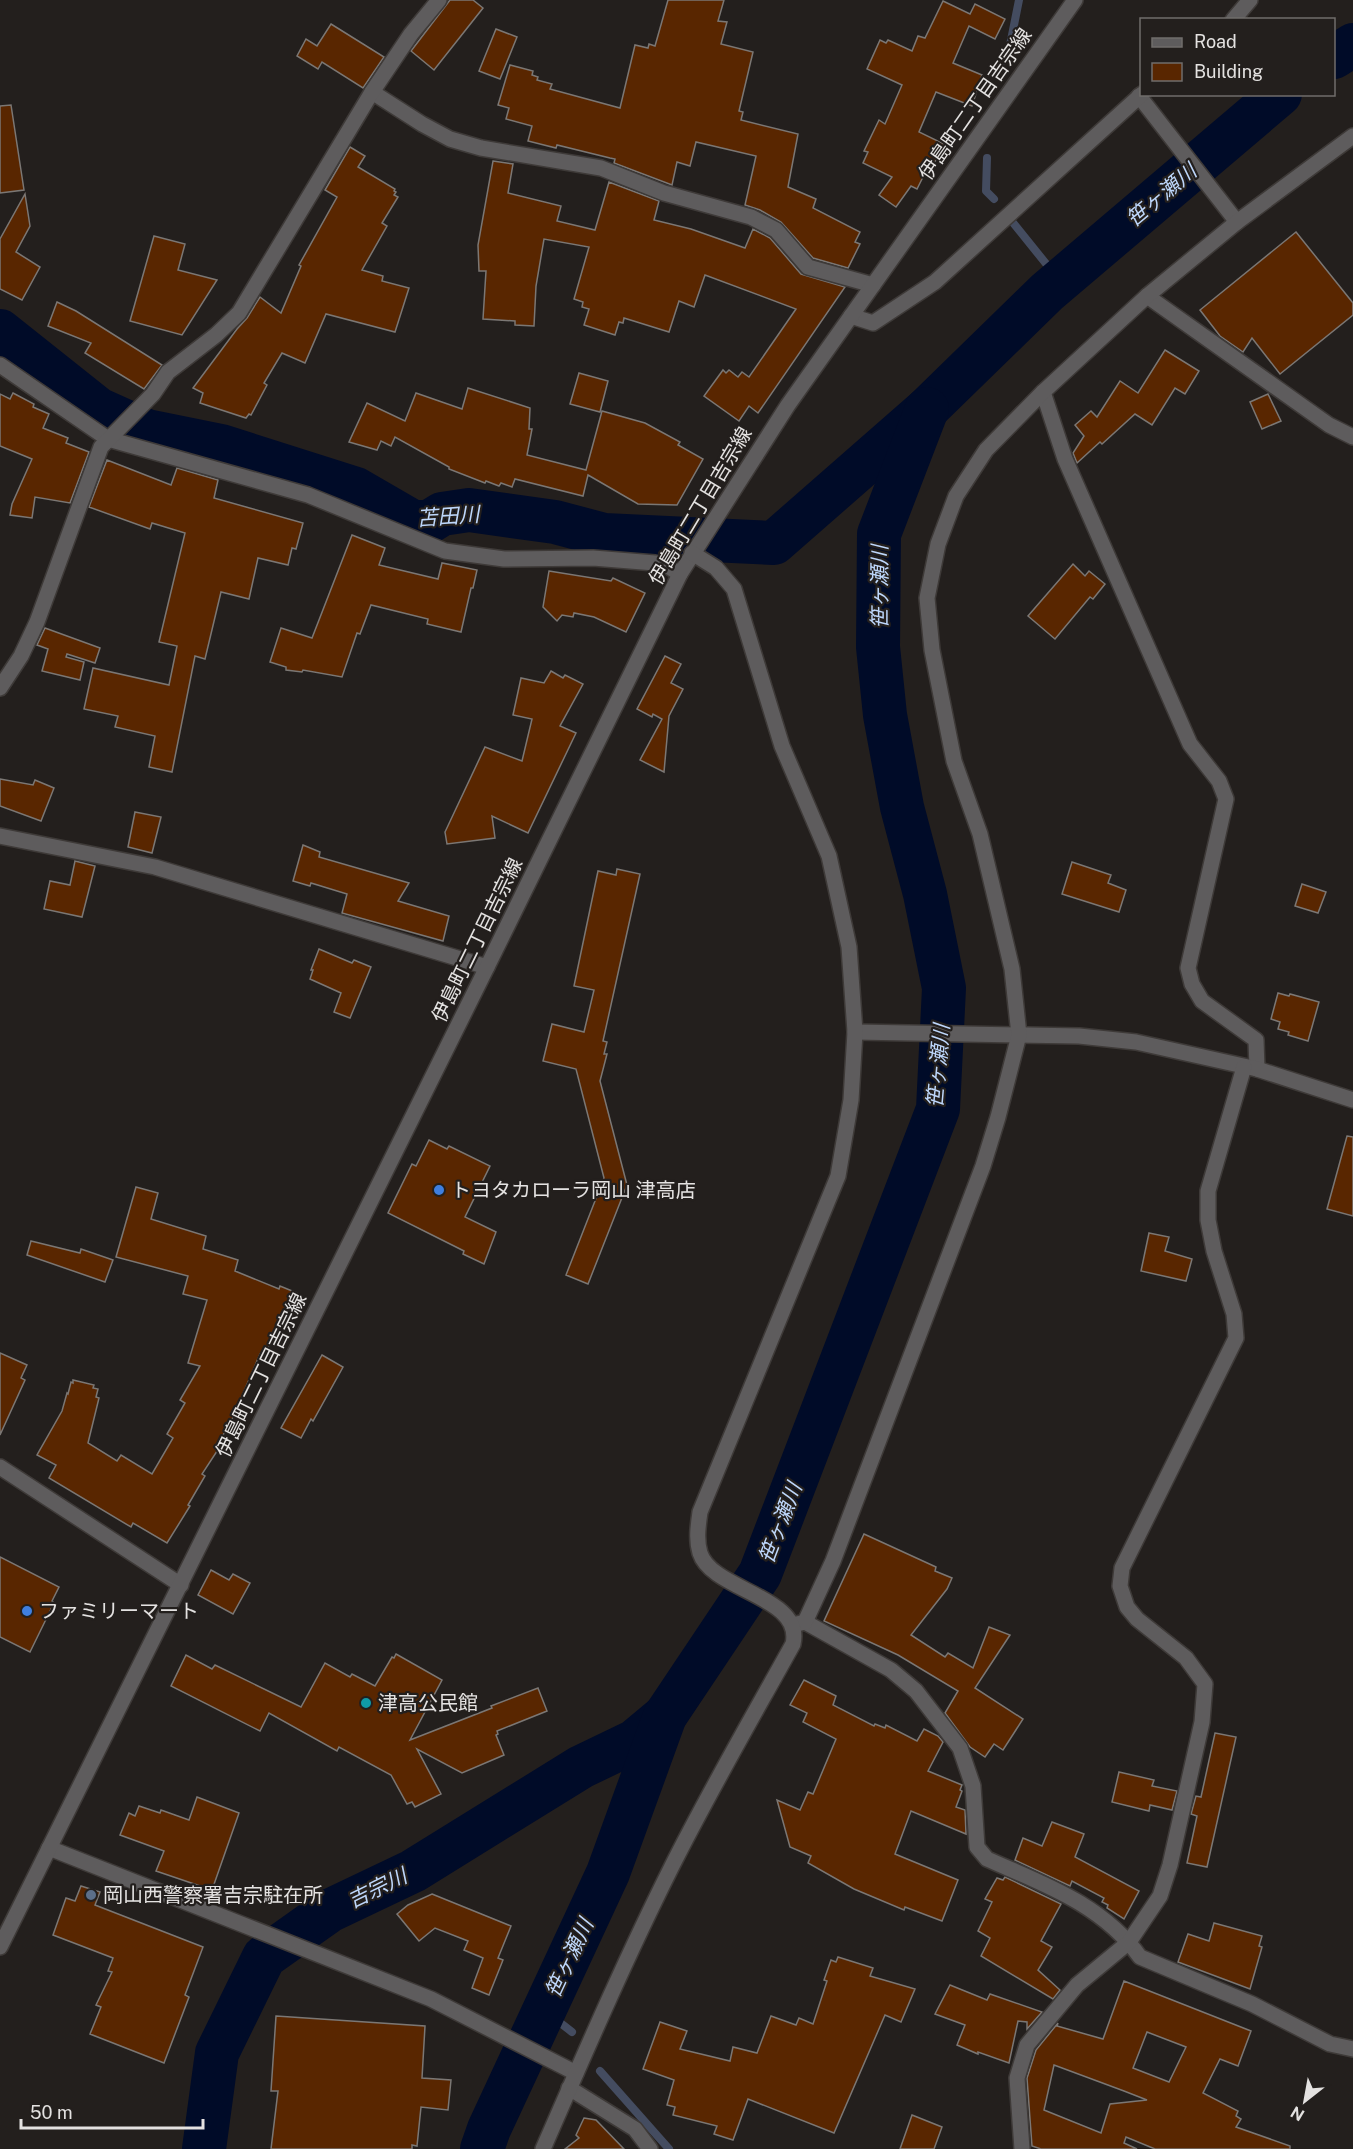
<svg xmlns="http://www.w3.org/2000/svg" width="1353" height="2149" font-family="'Public Sans','Noto Sans JP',sans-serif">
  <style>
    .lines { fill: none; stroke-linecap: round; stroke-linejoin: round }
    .stream { stroke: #444c60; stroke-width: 8 }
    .river { stroke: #000b28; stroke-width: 44 }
    .building { fill: #592600; stroke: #7b7774; stroke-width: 1.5; fill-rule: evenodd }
    .minor-casing { stroke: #3e3a38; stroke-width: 18 }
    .minor { stroke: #5e5c5d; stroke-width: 15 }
    .shop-dot { fill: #3f7fe0; stroke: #231f1d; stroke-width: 2 }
    .culture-dot { fill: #0f9aa8; stroke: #231f1d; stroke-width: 2 }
    .service-dot { fill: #5c6f8a; stroke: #231f1d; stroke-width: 2 }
    .labels { text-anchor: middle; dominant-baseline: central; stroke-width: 4.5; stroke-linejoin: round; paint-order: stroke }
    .street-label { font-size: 20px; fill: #e4e2e1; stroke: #231f1d }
    .poi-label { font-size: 20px; fill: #e4e2e1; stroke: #231f1d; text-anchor: start }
    .water-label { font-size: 21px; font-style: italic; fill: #bed7fb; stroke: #231f1d }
  </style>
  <rect width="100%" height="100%" fill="#231f1d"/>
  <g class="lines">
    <g class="stream">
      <polyline points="996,74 1010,45 1019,0"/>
      <polyline points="987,158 986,191 994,199"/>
      <polyline points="1010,219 1060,281"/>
      <polyline points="545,2011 572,2032"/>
      <polyline points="600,2071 669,2149"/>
    </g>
    <g class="river">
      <polyline points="1334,57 1353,45"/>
      <polyline points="0,331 98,409 147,431 221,446 356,489 413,522 429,522 442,514 469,510 555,522 604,535 774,543 927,409 1047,292 1280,94"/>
      <polyline points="204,2149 217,2053 264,1957 329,1911 413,1871 581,1767 635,1741 665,1716"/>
      <polyline points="482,2149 489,2129 608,1873 665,1716 760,1574 938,1109 944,988 925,894 902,807 885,715 878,647 879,534 927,409"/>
    </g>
  </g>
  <g class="building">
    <polygon points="450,0 473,0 483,8 434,70 411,51"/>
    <polygon points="668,0 724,0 718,21 727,22 721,44 753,52 739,111 743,112 741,120 798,134 788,187 816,199 813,208 860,232 855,242 860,244 848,268 813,258 781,222 760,210 745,205 756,156 696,142 690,166 677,162 672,185 614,163 615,159 610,158 557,145 556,148 528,141 532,126 506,119 509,108 498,105 510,65 533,71 532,75 538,77 537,80 552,84 550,89 620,108 635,45 648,48 649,44 655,46"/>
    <polygon points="943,1 970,14 975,4 1005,19 995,39 969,26 953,63 982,75 972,106 936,92 919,132 944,144 927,177 924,175 917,189 911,186 896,207 879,195 892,177 863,163 868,152 864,151 879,120 885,124 902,85 867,69 880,40 886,43 888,40 912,51 918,36 925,38"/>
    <polygon points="331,24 384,57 363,88 322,62 318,69 297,56 306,39 317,46"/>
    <polygon points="496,29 517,37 500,79 479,71"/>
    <polygon points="11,105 24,190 0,193 0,106"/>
    <polygon points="350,147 365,156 358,167 395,189 394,191 396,192 394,195 398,197 382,223 387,226 362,270 383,276 382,281 409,288 395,332 326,314 305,363 282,353 264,383 267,385 251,415 249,414 246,418 200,403 203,393 193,388 237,329 247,318 260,297 281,313 301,266 299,265 337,197 325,190"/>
    <polygon points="493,161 513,164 508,193 561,206 557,221 595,230 609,182 659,201 654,220 691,229 745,248 753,229 770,238 801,274 845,287 758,413 749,406 739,421 704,396 723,370 726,373 729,370 738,377 742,372 749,377 796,309 705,275 694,307 679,301 669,332 624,318 623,323 619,322 615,335 584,325 589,309 582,307 583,302 574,299 589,247 544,239 536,286 534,326 515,325 515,321 483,319 486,271 479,271 478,245"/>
    <polygon points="25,194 30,226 16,252 40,267 22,300 0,289 0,239"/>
    <polygon points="1296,232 1353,303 1353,315 1280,374 1252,338 1243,352 1220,336 1200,310"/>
    <polygon points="154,236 185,244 178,270 217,280 182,335 130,321"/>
    <polygon points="57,302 76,311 162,365 144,389 85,353 91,343 48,326"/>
    <polygon points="1165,350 1199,371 1185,394 1175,388 1152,425 1135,414 1102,444 1100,442 1077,463 1073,453 1084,436 1075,425 1091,411 1097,417 1120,381 1138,393"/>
    <polygon points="579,373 608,381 600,412 570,404"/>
    <polygon points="468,388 530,408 529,429 532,429 527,455 586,470 602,411 645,423 680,442 678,445 703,459 677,505 638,504 588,475 583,496 515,479 512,487 501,483 499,486 486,481 485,483 449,469 449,467 395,437 391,446 381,441 377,450 349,442 367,403 405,421 416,393 462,409"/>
    <polygon points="13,393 34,404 33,407 49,414 43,428 68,438 66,443 89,452 70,503 35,497 32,518 10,515 12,504 32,459 0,446 0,394 10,399"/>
    <polygon points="1268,394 1281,421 1262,429 1250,402"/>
    <polygon points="107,460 171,485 177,468 218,480 214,498 303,523 296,549 292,548 288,565 258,558 249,599 221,592 205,659 195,656 172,772 149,767 155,736 115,727 118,716 84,709 93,668 169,685 177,646 159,642 185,533 152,523 150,529 89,507"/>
    <polygon points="352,535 385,548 379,565 438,579 442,563 477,570 473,588 471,588 461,632 427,624 428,619 371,605 360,634 357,633 342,677 303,670 302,672 286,670 286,667 270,662 281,628 312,638"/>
    <polygon points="1073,564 1085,576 1089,571 1105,584 1093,599 1090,597 1055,639 1028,616"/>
    <polygon points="549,571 611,581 613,578 645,593 626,632 594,617 574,613 573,617 562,615 557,621 543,607"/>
    <polygon points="45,628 100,648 95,663 67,654 66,657 84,662 80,680 42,671 48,649 37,645"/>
    <polygon points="665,656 681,664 671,683 683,689 669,716 664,772 640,760 662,719 653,714 652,717 637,709"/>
    <polygon points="551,671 563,678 565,675 583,684 560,726 576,733 528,833 492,816 495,838 447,844 445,832 485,747 522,761 532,719 513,715 521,678 544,683"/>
    <polygon points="0,779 33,785 35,780 54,788 41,821 0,806"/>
    <polygon points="135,812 161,817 152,853 128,847"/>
    <polygon points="303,845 320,852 319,857 409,883 398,901 449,916 443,941 342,913 347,894 311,883 310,886 293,881"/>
    <polygon points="75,861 95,866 82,917 44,909 50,881 70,885"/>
    <polygon points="1072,862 1111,875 1108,883 1126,890 1119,912 1062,894"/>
    <polygon points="617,869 640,874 603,1041 607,1042 604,1054 607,1054 600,1081 627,1185 588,1284 566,1275 604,1178 576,1069 543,1061 552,1024 584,1032 594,990 574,986 598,871 616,875"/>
    <polygon points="1302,884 1326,892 1318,913 1295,906"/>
    <polygon points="319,949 352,963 354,960 371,967 350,1018 334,1012 341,993 310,979 313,970 311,970"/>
    <polygon points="1278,993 1289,996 1290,994 1319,1002 1308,1041 1288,1035 1289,1032 1278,1029 1280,1022 1271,1019"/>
    <polygon points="1347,1136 1353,1137 1353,1216 1327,1209"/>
    <polygon points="429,1140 447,1149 449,1146 490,1166 465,1217 496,1232 484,1264 463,1254 464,1251 388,1213 412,1164 416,1166"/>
    <polygon points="136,1187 158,1193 151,1219 206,1236 203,1249 238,1260 235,1271 279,1289 280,1286 297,1293 284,1326 279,1324 264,1356 260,1354 236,1410 237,1410 222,1437 225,1439 202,1474 205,1476 188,1505 190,1506 167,1543 133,1523 131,1527 49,1478 56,1465 37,1455 62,1411 67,1393 68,1394 71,1382 73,1383 73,1380 94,1385 93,1388 98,1389 96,1397 99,1398 88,1443 117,1461 121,1455 152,1474 173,1438 167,1434 185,1403 180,1400 200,1366 188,1363 207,1300 183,1294 188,1276 116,1257"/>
    <polygon points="1149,1233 1169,1237 1165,1251 1192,1259 1186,1281 1141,1271"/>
    <polygon points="31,1241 80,1253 81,1249 113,1260 105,1282 27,1255"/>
    <polygon points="0,1353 27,1365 21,1378 25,1380 0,1435"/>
    <polygon points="322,1355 343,1367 313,1421 311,1419 301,1438 281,1428"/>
    <polygon points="864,1534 936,1567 935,1571 952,1578 947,1589 911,1635 945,1657 948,1653 973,1668 989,1627 1010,1635 975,1688 1023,1719 1003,1750 994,1744 985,1757 970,1747 945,1713 958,1691 898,1655 824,1621"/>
    <polygon points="0,1557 59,1587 52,1601 54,1603 30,1652 0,1637"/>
    <polygon points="211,1570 229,1580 233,1574 250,1583 233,1614 198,1595"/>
    <polygon points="396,1654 442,1680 410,1740 492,1708 491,1706 538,1688 547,1711 497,1731 498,1734 496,1735 504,1755 462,1773 417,1749 441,1794 415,1807 412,1802 407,1804 391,1775 339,1747 337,1751 269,1713 260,1731 171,1686 186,1655 212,1669 215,1665 301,1707 325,1663 350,1677 352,1674 375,1686 392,1657 394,1658"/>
    <polygon points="804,1680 836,1696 833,1705 874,1726 875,1724 885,1728 886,1725 917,1741 924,1729 938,1736 943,1742 928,1771 962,1785 960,1790 962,1791 956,1807 965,1810 966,1834 911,1811 895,1854 958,1880 942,1921 905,1907 904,1910 854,1889 808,1863 811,1856 790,1847 777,1800 800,1810 808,1792 813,1794 836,1739 803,1722 807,1713 790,1705"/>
    <polygon points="1215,1733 1236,1737 1207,1867 1187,1863 1197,1816 1191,1814 1196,1796 1201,1797"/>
    <polygon points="1119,1772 1154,1780 1152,1786 1177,1791 1172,1810 1150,1805 1149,1811 1112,1802"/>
    <polygon points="197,1797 239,1813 212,1890 156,1871 164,1851 120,1835 129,1813 135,1816 139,1806 160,1813 161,1810 189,1820"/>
    <polygon points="1052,1822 1084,1834 1075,1857 1139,1891 1124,1919 1107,1908 1108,1905 1102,1902 1104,1898 1072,1881 1070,1886 1015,1860 1023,1838 1042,1846"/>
    <polygon points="1005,1877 1061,1904 1041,1941 1052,1947 1038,1970 1060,1990 1053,1999 981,1956 990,1938 978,1931 992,1902 985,1899 997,1878 1003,1880"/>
    <polygon points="81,1886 100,1892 95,1905 203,1947 185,1995 189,1997 164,2063 90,2034 101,2007 96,2005 112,1972 108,1971 113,1958 53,1935 66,1898 75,1901"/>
    <polygon points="432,1894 511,1926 498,1958 503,1960 489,1995 472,1988 483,1958 464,1950 468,1941 435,1928 419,1941 397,1914 408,1905"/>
    <polygon points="1214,1923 1262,1936 1259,1946 1262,1947 1250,1989 1178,1962 1188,1934 1209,1941"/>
    <polygon points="838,1957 873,1968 870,1976 915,1989 901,2022 885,2015 834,2133 748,2099 733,2140 714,2134 717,2126 673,2115 675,2107 667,2105 674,2080 643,2069 660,2022 687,2031 680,2049 730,2061 733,2047 757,2053 771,2016 796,2025 799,2018 813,2024 827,1981 824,1980 831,1960 836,1962"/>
    <path d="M1124,1981l127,50 -13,35 -18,-7 -17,34 35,18 -2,5 5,3 -5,8 54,19v3h-135l-29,-12 -2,6 13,6h-96l-9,-3 -5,-68 9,-28 22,-27 -1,3 46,13zM1147,2032l39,15 -17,35 -36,-14zM1054,2065l70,26 23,9 -37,4 -9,29 -57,-23z"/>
    <polygon points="950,1985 987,2000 990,1994 1042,2012 1027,2029 1027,2022 1018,2021 1009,2063 978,2052 978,2054 957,2045 965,2025 935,2014"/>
    <polygon points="276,2016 425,2026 422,2078 451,2080 448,2110 421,2107 417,2146 412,2145 412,2149 271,2149 278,2091 271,2091"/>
    <polygon points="912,2115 942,2127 934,2149 900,2149"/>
    <polygon points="584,2118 596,2120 624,2149 565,2149 579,2138 576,2135"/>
  </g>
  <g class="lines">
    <defs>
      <g id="minor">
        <polyline points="1233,20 1250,0"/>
        <polyline points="372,92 422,124 450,139 481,148 601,168 664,193 751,217 776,230 808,267 873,285"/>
        <polyline points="1139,96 1237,222"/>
        <polyline points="1147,296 1329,425 1353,437"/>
        <polyline points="851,316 873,323 935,282 1142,94"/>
        <polyline points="0,365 108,439 308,495 445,551 504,559 593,558 655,563 666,565 680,574"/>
        <polyline points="1043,392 1065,459 1190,744 1219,781 1226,799 1188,968 1192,984 1202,1001 1256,1040 1257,1069"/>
        <polyline points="0,688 21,656 37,622 101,447 153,394 168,372 216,335 239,313 372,92 411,34 439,0"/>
        <polyline points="0,836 155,867 487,967"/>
        <polyline points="855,1032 1079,1036 1136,1042 1257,1069 1353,1100"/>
        <polyline points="0,1467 181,1585"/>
        <path d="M805,1622l86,48 25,21 44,57 13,38 4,61 10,12c56,25 115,45 153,98l112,47 78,40 23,5"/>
        <polyline points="793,1625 805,1622 833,1561 983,1166 998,1117 1019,1035 1012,969 980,834 954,761 932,650 927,598 938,544 956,496 986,450 1043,392 1147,296 1237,222 1353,136"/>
        <polyline points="49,1848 431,1999 576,2073"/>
        <polyline points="0,1947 487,967 680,574 788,405 1075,0"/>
        <polyline points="569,2088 635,2129 650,2149"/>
        <path d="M543,2149c41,-94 82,-189 128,-281 38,-76 81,-150 122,-224 11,-48 -81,-53 -93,-91 -4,-13 -2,-27 0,-41l138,-336 13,-76 4,-68 -6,-85 -20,-91 -47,-110 -48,-157 -18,-21 -24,-15"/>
        <polyline points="1022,2149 1017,2078 1027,2045 1077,1985 1129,1942 1160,1896 1170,1865 1202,1722 1205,1684 1186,1658 1137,1619 1127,1607 1120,1586 1122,1568 1236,1338 1234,1314 1214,1251 1208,1220 1208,1191 1244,1067"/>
      </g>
    </defs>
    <use href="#minor" class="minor-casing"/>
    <use href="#minor" class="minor"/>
  </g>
  <g class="shop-dot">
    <circle cx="439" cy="1190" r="6"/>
    <circle cx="27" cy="1611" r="6"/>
  </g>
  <circle class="culture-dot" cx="366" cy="1703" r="6"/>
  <circle class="service-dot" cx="91" cy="1895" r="6"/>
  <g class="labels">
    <g class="street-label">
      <text transform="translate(975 104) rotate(-55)">伊島町二丁目吉宗線</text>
      <text transform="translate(700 506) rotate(-59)">伊島町二丁目吉宗線</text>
      <text transform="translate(477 940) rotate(-64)">伊島町二丁目吉宗線</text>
      <text transform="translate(261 1375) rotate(-64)">伊島町二丁目吉宗線</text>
    </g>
    <g class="poi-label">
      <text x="451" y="1190">トヨタカローラ岡山 津高店</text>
      <text x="39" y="1611">ファミリーマート</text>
      <text x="378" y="1703">津高公民館</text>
      <text x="103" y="1895">岡山西警察署吉宗駐在所</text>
    </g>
    <g class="water-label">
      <text transform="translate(1161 195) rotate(-40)">笹ヶ瀬川</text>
      <text transform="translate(448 516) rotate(-4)">苫田川</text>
      <text transform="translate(879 587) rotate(-90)">笹ヶ瀬川</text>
      <text transform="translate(938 1066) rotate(-85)">笹ヶ瀬川</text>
      <text transform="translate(780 1523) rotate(-69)">笹ヶ瀬川</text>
      <text transform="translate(377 1888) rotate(-26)">吉宗川</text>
      <text transform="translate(569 1958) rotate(-65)">笹ヶ瀬川</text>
    </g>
  </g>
  <rect x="1140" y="18" width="195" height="78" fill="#231f1d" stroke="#706d6b" stroke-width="1.5"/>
  <rect x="1152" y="38" width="30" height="9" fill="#5e5c5d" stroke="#706d6b" stroke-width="1.5"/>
  <text x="1194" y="48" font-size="18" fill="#e4e2e1">Road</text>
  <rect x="1152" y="63" width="30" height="18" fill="#592600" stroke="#706d6b" stroke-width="1.5"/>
  <text x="1194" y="78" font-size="18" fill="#e4e2e1">Building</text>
  <g transform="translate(1305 2101) rotate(211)" stroke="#231f1d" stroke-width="4.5" paint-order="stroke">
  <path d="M0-4.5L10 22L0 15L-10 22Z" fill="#e4e2e1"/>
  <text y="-9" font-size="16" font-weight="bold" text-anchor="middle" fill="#e4e2e1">N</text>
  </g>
  <path d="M21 2119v9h182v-9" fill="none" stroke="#e4e2e1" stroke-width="3"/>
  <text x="30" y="2119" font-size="18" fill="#e4e2e1" stroke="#231f1d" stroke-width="4.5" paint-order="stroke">50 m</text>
</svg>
